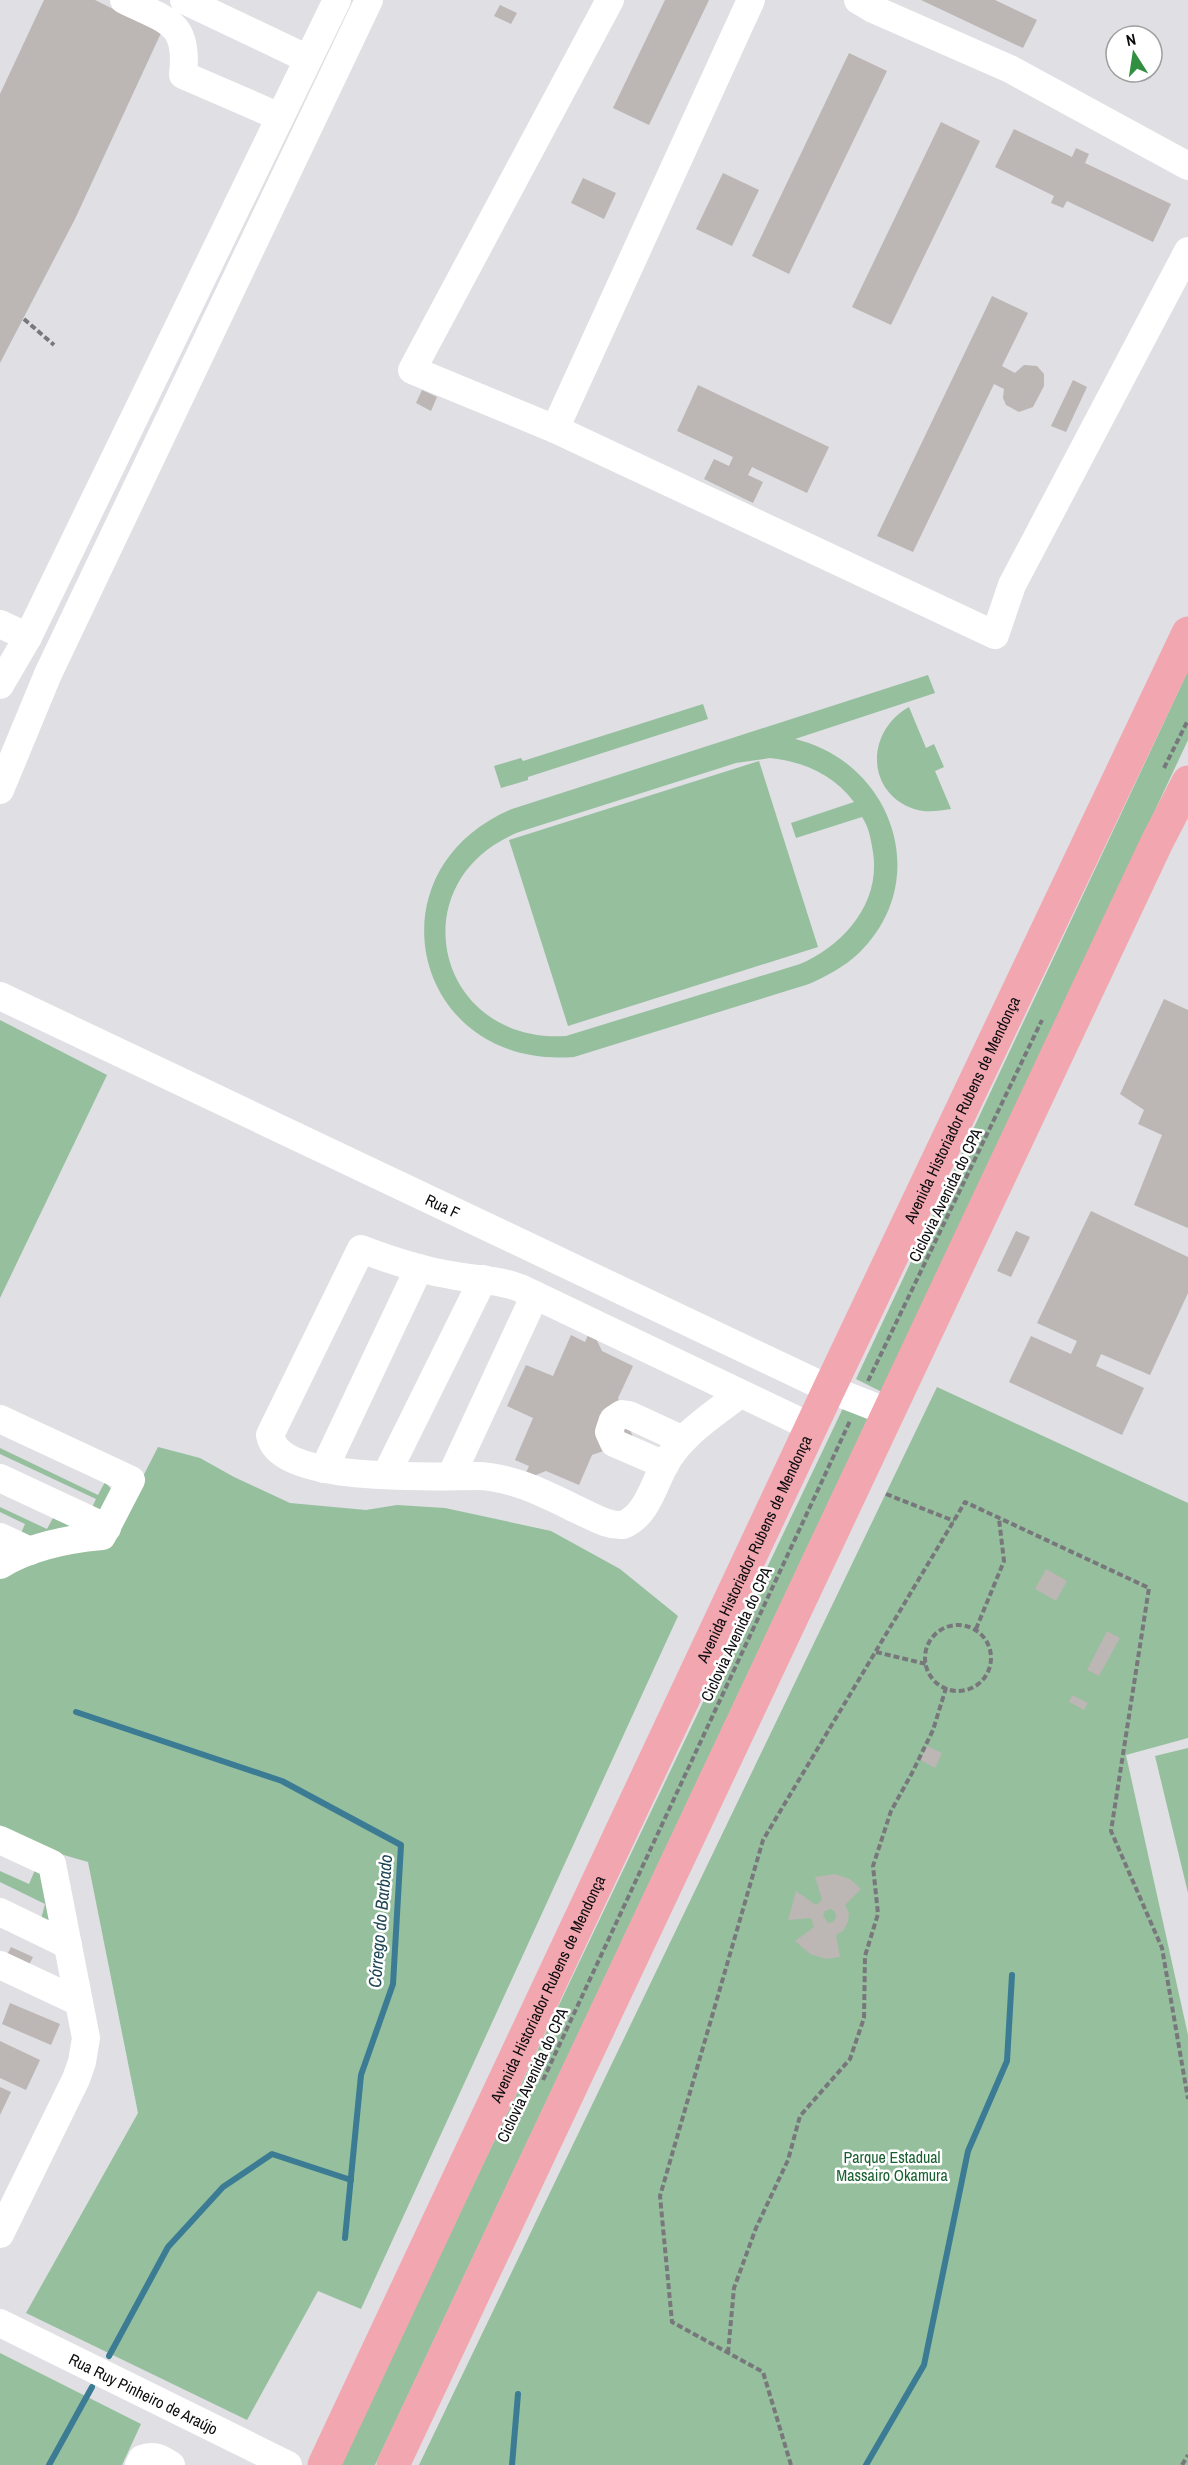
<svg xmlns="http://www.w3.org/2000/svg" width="1188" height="2465" font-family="'Archivo Narrow',sans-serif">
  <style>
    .green { fill: #96bf9e; fill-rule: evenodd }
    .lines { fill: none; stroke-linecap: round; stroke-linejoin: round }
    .stream { stroke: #3b7b93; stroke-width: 6 }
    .building { fill: #bcb6b4; fill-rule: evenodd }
    .path { stroke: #78787c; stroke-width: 4; stroke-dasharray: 6 3; stroke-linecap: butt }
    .minor { stroke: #fff; stroke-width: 28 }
    .major { stroke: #f2a7b0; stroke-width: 33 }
    .labels { text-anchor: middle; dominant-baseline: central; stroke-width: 5; stroke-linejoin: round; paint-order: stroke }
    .street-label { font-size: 16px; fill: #0c0c0e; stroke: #fff }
    .park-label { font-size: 16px; fill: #196031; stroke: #fff }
    .water-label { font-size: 18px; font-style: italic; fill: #204857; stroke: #fff }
  </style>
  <rect width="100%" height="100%" fill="#dfdfe4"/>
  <g class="green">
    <polygon points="1188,671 1188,740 882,1392 856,1379"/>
    <path d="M928,675l7,18 -140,46c97,23 139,141 64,214 -15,14 -32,23 -50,31l-235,73c-160,13 -209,-186 -62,-248zM770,758c34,4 63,16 84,44l-63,21 5,15 66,-21c7,10 9,23 11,35 8,51 -29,93 -73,112l-234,72c-131,8 -168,-156 -47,-204l217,-69z"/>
    <polygon points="703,704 708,719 528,777 528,780 501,788 494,766 521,758 523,761"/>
    <path d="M909,707l17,41 8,-4 10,23 -9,4 16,38c-12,2 -25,4 -37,0 -49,-17 -48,-78 -5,-102z"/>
    <polygon points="759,761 818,947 568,1026 509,840"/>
    <polygon points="0,1020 107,1075 0,1298"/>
    <polygon points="937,1387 1188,1503 1188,1738 1126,1755 1188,2035 1188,2465 419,2465"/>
    <polygon points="844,1406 869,1416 375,2465 340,2465"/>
    <path d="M158,1447l42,11 34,19 56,26 76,7 31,-5 48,3 106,23 69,38 58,47 -317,693 -43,-18 -71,129 -221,-107 112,-200 -50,-251c-30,-9 -64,-17 -88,-37v-247c36,-18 67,-26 107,-31z"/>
    <polygon points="0,1448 98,1495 105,1482 112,1490 104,1511 90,1512 96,1499 0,1454"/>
    <polygon points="0,1507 47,1529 53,1518 75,1527 19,1538 25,1524 0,1512"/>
    <polygon points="1188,1748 1188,1893 1155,1756"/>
    <polygon points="35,1870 43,1874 52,1923 41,1919 45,1904 0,1882 0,1871 29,1884"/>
    <polygon points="0,2353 141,2424 122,2465 0,2465"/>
  </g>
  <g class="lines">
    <g class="stream">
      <polyline points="76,1712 282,1781 401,1845 393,1984 361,2075 345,2238"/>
      <polyline points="109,2356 168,2247 223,2187 272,2154 351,2180"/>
      <polyline points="49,2465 92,2387"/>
      <polyline points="512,2465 518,2394"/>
      <polyline points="866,2465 924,2365 968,2151 1007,2061 1012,1975"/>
    </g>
  </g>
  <g class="building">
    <polygon points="44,0 95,0 161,33 75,219 0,363 0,94"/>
    <polygon points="665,0 709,0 649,125 613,108"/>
    <polygon points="921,0 995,0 1037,20 1023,48"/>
    <polygon points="500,5 517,13 511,24 494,16"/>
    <polygon points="849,53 887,71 789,274 752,256"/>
    <polygon points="941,122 980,141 891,325 852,307"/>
    <polygon points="1014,129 1072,157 1076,148 1089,154 1085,163 1171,204 1153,242 1067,201 1063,208 1051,203 1054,196 995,167"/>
    <polygon points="723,173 759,190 732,246 696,229"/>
    <polygon points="583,178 616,193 604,219 571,203"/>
    <polygon points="992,296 1028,313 1002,366 1015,373 1024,365 1037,366 1044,374 1044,386 1033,407 1019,412 1006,405 1003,398 1004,389 994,384 913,552 877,536"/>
    <polygon points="1073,380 1087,387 1066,432 1051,426"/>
    <polygon points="698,385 829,447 807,493 752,467 748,475 763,482 753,503 704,479 714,459 729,466 733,457 677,431"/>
    <polygon points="422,390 437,397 431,411 416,403"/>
    <polygon points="1164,999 1188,1010 1188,1228 1134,1205 1162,1135 1138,1124 1144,1110 1120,1094"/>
    <polygon points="1091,1211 1188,1257 1188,1293 1150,1375 1101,1354 1096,1366 1144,1388 1122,1435 1009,1382 1031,1336 1071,1354 1077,1341 1037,1323"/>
    <polygon points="1016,1231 1030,1237 1011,1277 997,1271"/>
    <polygon points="591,1328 602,1351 633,1366 618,1398 634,1440 592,1455 579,1485 546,1471 523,1480 529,1466 515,1460 533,1418 507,1406 526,1365 553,1376 571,1335 585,1342"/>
    <polygon points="1046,1569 1067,1581 1056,1601 1035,1589"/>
    <polygon points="1107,1631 1120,1638 1099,1676 1087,1670"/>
    <polygon points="1072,1695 1088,1703 1084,1710 1069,1702"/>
    <polygon points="927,1746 942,1753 935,1768 920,1760"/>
    <path d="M835,1874l15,5 11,10 -16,16 4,8 -1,9 -5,9 -7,4 4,22 -14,2 -16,-5 -15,-13 19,-14 -3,-9 -23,2 8,-29 20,14 6,-5 -7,-23zM831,1909l4,3 1,5 -3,5 -5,1 -5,-8 2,-4z"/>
    <polygon points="11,1947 33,1957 28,1967 6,1957"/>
    <polygon points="10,2003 60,2024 51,2045 2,2024"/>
    <polygon points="0,2041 40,2060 26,2090 0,2078"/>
    <polygon points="0,2087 11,2092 0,2115"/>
  </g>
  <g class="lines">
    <g class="path">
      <polyline points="24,319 54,345"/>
      <polyline points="1164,768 1188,720"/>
      <polyline points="868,1381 1042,1020"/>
      <polyline points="886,1494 954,1521"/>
      <circle cx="958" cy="1658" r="33"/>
      <polyline points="976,1629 1004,1561 999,1519"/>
      <polyline points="876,1652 926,1664"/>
      <polyline points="543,2080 850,1421"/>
      <polyline points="728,2353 734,2288 756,2228 788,2160 800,2116 850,2059 864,2018 865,1956 878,1914 873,1866 891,1811 912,1773 933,1730 946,1688"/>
      <polyline points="791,2465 763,2372 672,2322 660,2196 763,1840 965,1502 1149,1588 1111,1831 1162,1948 1188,2099"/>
      <polyline points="1182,2465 1188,2455"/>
    </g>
    <g class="minor">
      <path d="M124,0c43,21 65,21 59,75l97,42"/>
      <polyline points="184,0 308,59"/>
      <polyline points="610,0 412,370 555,429 751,0"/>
      <polyline points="858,0 873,9 1010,69 1188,166"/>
      <polyline points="555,429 995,635 1012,585 1188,251"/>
      <polyline points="0,624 28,637"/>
      <polyline points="0,685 28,637 337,0"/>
      <polyline points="0,790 48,674 369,0"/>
      <path id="s1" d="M0,996l829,393 59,23"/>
      <path d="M740,1394c-27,21 -60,41 -76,72 -11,21 -18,50 -41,59 -16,1 -29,-8 -43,-14 -31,-15 -68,-35 -104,-35 -39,0 -198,8 -206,-41l91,-186c29,11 59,21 90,26 24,5 46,4 69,13l291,139"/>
      <path d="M0,1419l131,61 -29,56c-34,3 -73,11 -102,29"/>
      <polyline points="665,1465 614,1443 609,1432 613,1420 622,1414 629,1415 683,1440"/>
      <polyline points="324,1469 419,1268"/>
      <polyline points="386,1475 483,1279"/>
      <polyline points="451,1476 535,1295"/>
      <polyline points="0,1478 107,1528"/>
      <polyline points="0,1537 30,1551"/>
      <polyline points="0,1840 52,1864 86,2038 82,2062 76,2079 0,2234"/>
      <polyline points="0,1912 68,1945"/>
      <polyline points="0,1965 79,2002"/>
      <path id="s2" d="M0,2323l288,142"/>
      <path d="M139,2465l3,-6c12,-5 19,0 29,6"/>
    </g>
    <g class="major">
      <path id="s3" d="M324,2465l505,-1076 359,-756"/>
      <polyline points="393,2465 1157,842 1188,782"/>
    </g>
  </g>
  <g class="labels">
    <g class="street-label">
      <text stroke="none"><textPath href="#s3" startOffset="1498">Avenida Historiador Rubens de Mendonça</textPath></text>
      <text transform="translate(945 1195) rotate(-64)">Ciclovia Avenida do CPA</text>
      <text stroke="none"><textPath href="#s1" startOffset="490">Rua F</textPath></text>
      <text stroke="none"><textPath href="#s3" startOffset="1012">Avenida Historiador Rubens de Mendonça</textPath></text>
      <text transform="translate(736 1634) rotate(-65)">Ciclovia Avenida do CPA</text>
      <text stroke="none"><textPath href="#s3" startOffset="526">Avenida Historiador Rubens de Mendonça</textPath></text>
      <text transform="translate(532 2075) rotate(-65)">Ciclovia Avenida do CPA</text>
      <text stroke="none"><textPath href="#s2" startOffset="160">Rua Ruy Pinheiro de Araújo</textPath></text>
    </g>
    <g class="park-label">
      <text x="892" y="2157">Parque Estadual<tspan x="892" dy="18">Massairo Okamura</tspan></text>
    </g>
    <g class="water-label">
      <text transform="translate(380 1921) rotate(-85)">Córrego do Barbado</text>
    </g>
  </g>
  <g transform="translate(1134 54) rotate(348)"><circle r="28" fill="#ffffff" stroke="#9e9e9f" stroke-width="1.5"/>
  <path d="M0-4.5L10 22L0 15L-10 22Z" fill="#318f41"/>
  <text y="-9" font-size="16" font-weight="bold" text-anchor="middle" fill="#0c0c0e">N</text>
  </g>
</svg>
